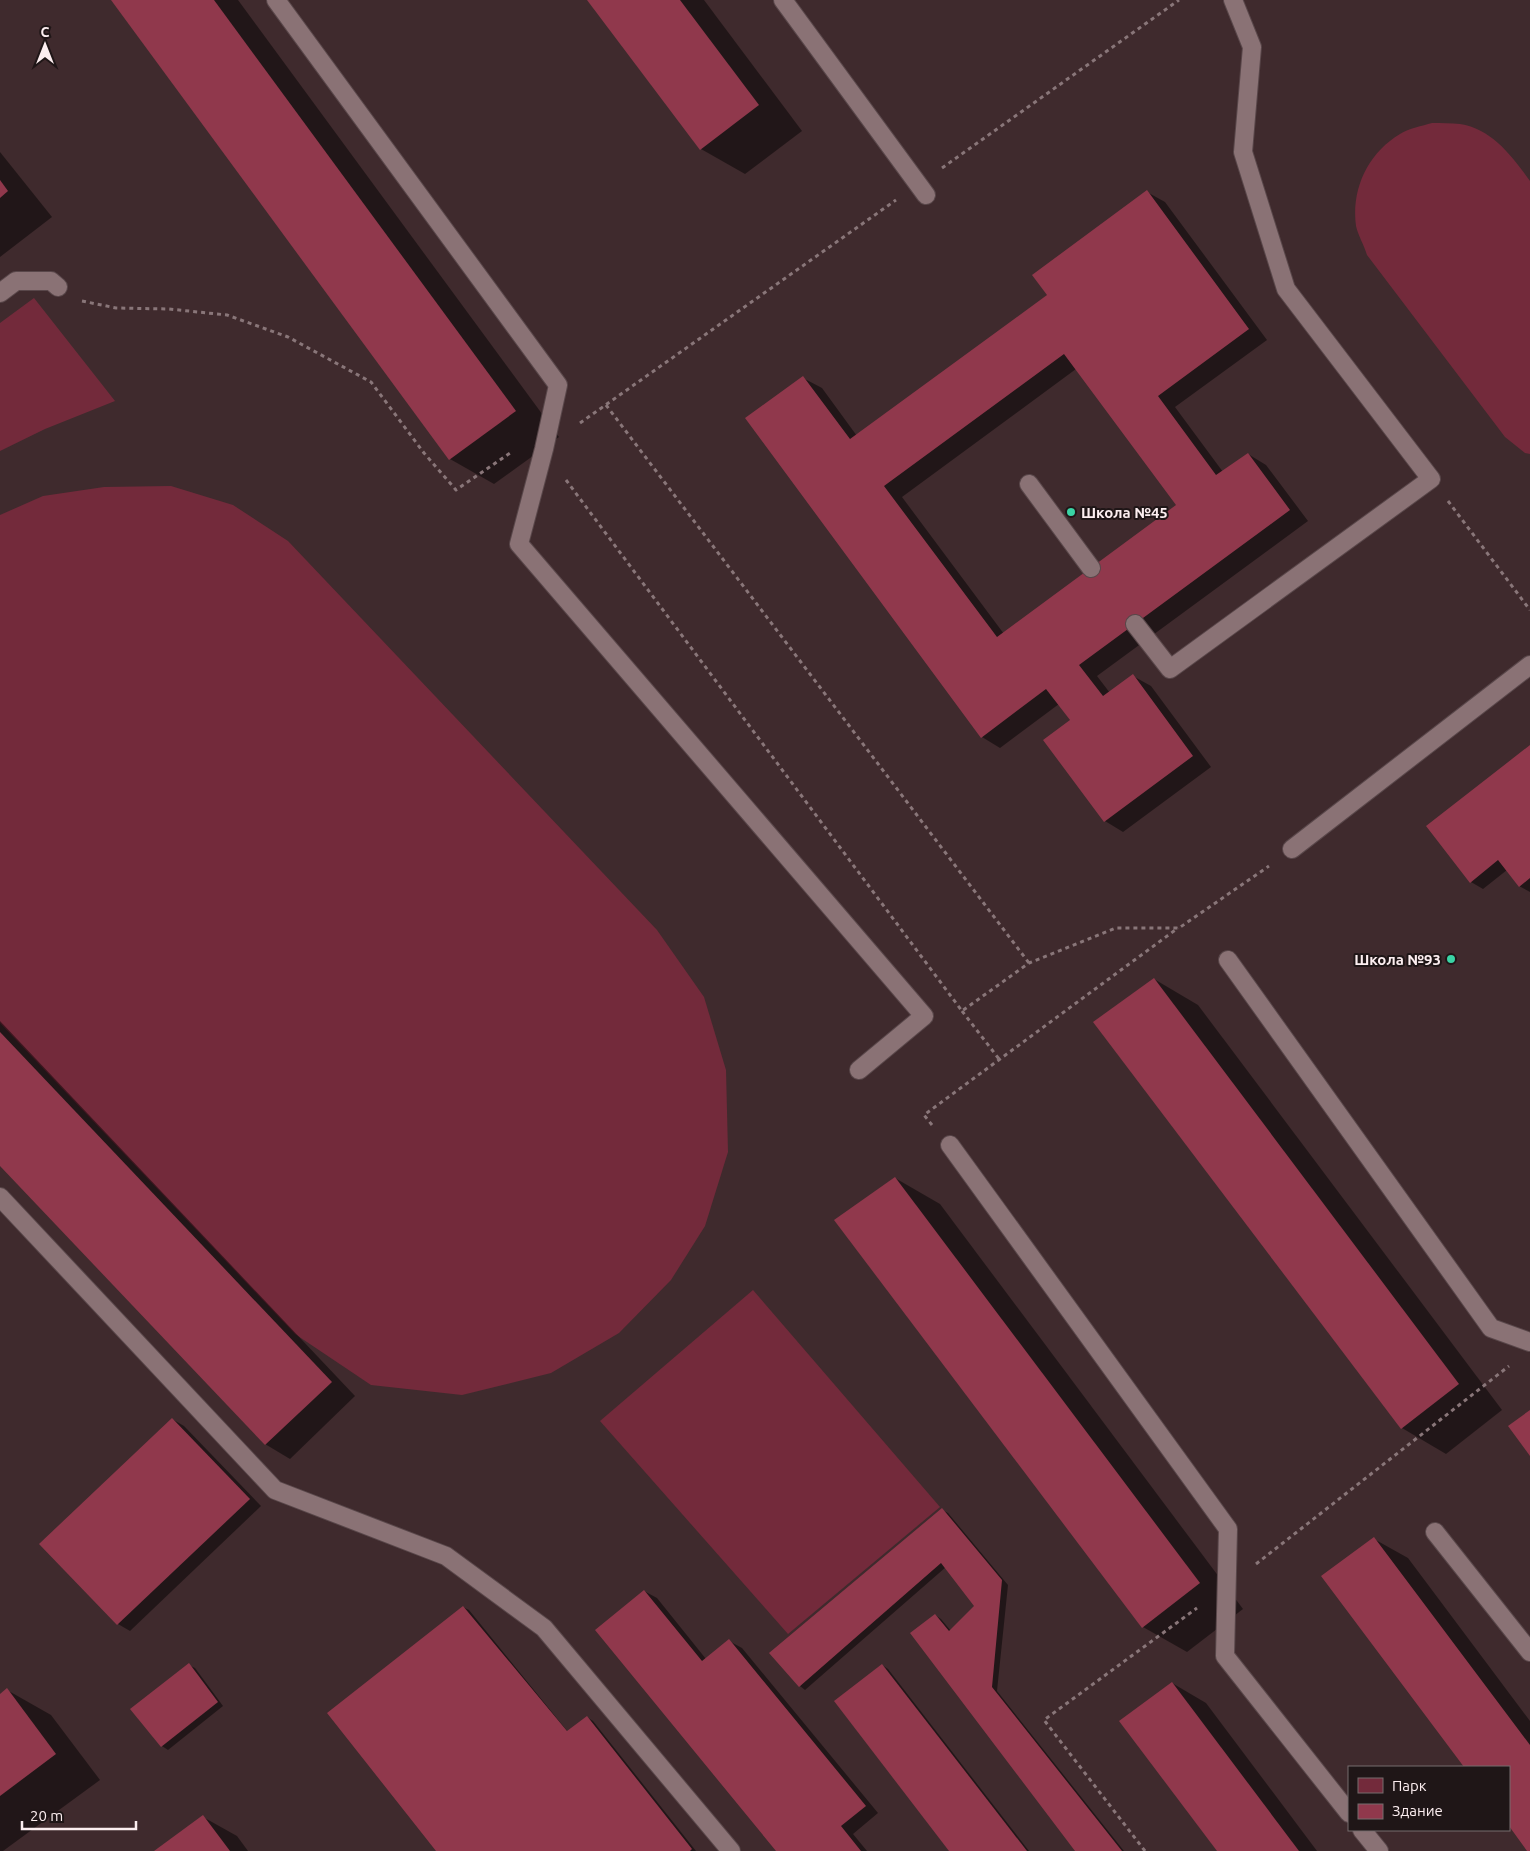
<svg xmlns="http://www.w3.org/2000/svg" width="1530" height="1851" font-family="Ubuntu,sans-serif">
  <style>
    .green { fill: #732a3b }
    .shadow { fill: #0007; fill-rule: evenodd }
    .building { fill: #90384c; fill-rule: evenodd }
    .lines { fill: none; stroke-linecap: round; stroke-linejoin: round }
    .service-casing { stroke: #59474a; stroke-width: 20 }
    .path { stroke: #897679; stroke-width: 3; stroke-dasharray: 4 4; stroke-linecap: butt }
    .service { stroke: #8a7275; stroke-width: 18 }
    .poi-dot { fill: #3ad4a5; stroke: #1f1617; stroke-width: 2 }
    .labels { text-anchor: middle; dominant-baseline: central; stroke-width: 4; stroke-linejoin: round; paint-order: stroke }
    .poi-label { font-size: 15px; font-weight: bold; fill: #fceef0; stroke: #1f1617; text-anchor: start }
  </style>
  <rect width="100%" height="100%" fill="#3f2a2d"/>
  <g class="green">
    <path d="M1432,123c9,0 19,0 28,1 32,5 52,32 70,57v273l-5,-1 -20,-16 -138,-182c-3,-10 -9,-20 -11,-29 -5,-37 12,-73 44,-92 9,-6 22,-8 32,-11z"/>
    <polygon points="34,298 115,401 45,429 0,451 0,323"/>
    <polygon points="171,486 233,505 288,541 657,930 704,997 726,1070 728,1152 705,1226 671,1280 619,1333 551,1373 462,1395 371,1385 295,1334 0,1023 0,515 43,496 104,487"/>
    <polygon points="753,1290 940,1507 788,1634 600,1421"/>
  </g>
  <g class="shadow">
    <polygon points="112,0 238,0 559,437 494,484 450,459"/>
    <polygon points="589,0 704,0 802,131 745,174 701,149"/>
    <polygon points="0,152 52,217 0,257"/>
    <path d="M1147,192l18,10 102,138 -92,67 48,65 25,-18 18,11 42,56 -211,155 13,17 23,-17 18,10 60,81 -88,65 -18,-11 -34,-100 -12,-17 -59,44 -18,-11 -179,-359 19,10 35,48 191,-141zM1076,369l102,136 -174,129 -102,-137z"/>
    <polygon points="1530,748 1530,892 1519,886 1507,870 1483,889 1471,882"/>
    <polygon points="1154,979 1198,1005 1502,1410 1446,1454 1402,1428"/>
    <polygon points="0,1021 355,1396 290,1459 265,1444 0,1164"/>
    <polygon points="895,1178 940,1204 1243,1609 1187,1652 1143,1627"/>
    <polygon points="172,1419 184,1426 261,1506 130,1631 118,1624"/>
    <polygon points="942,1510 948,1513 1008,1585 997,1691 1124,1851 1076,1851 935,1615 941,1619 951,1631 976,1606 946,1567 805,1690 800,1686"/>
    <polygon points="1374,1539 1408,1558 1530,1721 1530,1851 1509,1824 1509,1767 1466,1767 1323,1577"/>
    <polygon points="644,1591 657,1598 706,1659 729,1641 742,1648 878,1813 853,1834 867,1851 778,1851"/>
    <polygon points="463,1607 469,1610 568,1732 587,1717 593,1721 696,1851 437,1851"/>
    <polygon points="189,1665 195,1668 223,1706 168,1750 162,1746 132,1709"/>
    <polygon points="882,1665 888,1669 1029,1851 951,1851"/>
    <polygon points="1172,1683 1206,1703 1317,1851 1219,1851"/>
    <polygon points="7,1690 51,1715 100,1780 3,1851 0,1851 0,1695"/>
    <polygon points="203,1817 237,1836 248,1851 156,1851"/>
  </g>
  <g class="building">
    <polygon points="111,0 214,0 516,411 449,460"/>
    <polygon points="587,0 680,0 759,105 700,150"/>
    <polygon points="0,180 8,191 0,198"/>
    <path d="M1147,190l102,139 -91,67 58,79 32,-22 42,57 -211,155 24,31 30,-22 60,82 -89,66 -61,-82 27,-20 -24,-31 -65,49 -236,-320 58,-42 47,63 197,-144 -15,-20zM1064,354l112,151 -179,132 -113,-151z"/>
    <polygon points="1530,745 1530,878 1519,887 1498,860 1470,883 1426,826"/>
    <polygon points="1154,978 1459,1384 1401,1429 1093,1022"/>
    <polygon points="0,1032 332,1382 265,1445 0,1166"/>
    <polygon points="895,1177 1200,1583 1142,1628 834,1220"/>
    <polygon points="1530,1410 1530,1456 1508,1426"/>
    <polygon points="172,1418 250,1499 117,1625 39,1544"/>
    <polygon points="942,1508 1002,1580 992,1687 1122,1851 1075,1851 910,1633 935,1614 949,1631 974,1606 941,1563 799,1687 769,1653"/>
    <polygon points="1374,1537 1530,1745 1530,1851 1527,1851 1509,1826 1509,1767 1464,1767 1321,1576"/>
    <polygon points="644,1590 702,1661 729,1639 866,1806 841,1826 861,1851 776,1851 595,1630"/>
    <polygon points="463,1606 567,1731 587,1716 692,1849 690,1851 436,1851 327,1713"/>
    <polygon points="189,1663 218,1702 161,1747 130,1709"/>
    <polygon points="882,1664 1027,1851 949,1851 834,1701"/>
    <polygon points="1172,1682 1299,1851 1217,1851 1119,1721"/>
    <polygon points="7,1688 56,1754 0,1796 0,1694"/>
    <polygon points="203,1815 230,1851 154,1851"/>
  </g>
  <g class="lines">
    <defs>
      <g id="service">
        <polyline points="276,0 558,385 544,449 519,544 924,1016 859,1070"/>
        <polyline points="783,0 926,195"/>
        <polyline points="0,293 16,281 51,281 58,287"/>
        <polyline points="1029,484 1091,568"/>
        <polyline points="1135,624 1170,669 1431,479 1286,289 1243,152 1252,47 1233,0"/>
        <polyline points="1292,849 1530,665"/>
        <polyline points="1228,960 1491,1328 1530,1342"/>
        <polyline points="950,1145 1228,1529 1225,1656 1349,1813"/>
        <polyline points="0,1197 275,1490 446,1556 544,1628 731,1851"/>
        <polyline points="1435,1532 1530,1652"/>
        <polyline points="1362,1830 1379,1851"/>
      </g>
    </defs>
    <use href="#service" class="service-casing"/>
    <g class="path">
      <polyline points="942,168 1179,0"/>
      <polyline points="82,301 116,308 169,309 227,315 288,337 371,382 424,453 456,490 510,453 513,452"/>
      <polyline points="606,405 1029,963"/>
      <polyline points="580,423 896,200"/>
      <polyline points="566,480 962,1011 1029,963 1116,928 1179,928 1269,866"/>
      <polyline points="1448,501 1530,610"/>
      <polyline points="962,1011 999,1059"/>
      <polyline points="932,1125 924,1115 1178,928"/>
      <polyline points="1256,1564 1509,1366"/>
      <polyline points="1145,1851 1044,1720 1197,1608"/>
    </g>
    <use href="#service" class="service"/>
  </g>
  <g class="poi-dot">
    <circle cx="1071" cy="512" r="5"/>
    <circle cx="1451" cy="959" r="5"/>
  </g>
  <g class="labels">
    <g class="poi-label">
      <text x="1081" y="512">Школа №45</text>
      <text x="1441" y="959" text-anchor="end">Школа №93</text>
    </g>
  </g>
  <rect x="1348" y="1766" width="162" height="65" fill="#1f1617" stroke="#776c6e"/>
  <rect x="1358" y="1778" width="25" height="15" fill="#732a3b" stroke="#776c6e"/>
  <text x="1392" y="1791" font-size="15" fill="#fceef0">Парк</text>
  <rect x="1358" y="1804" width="25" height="15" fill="#90384c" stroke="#776c6e"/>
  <text x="1392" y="1816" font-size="15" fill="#fceef0">Здание</text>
  <g transform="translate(45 45)" stroke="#1f1617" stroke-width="4" paint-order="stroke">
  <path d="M0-4L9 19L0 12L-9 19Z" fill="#fceef0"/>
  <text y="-8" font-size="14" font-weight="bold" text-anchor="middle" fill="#fceef0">С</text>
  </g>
  <path d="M22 1821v8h114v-8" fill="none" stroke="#fceef0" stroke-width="2.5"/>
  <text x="30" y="1821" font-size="15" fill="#fceef0" stroke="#1f1617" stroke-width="4" paint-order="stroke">20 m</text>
</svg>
